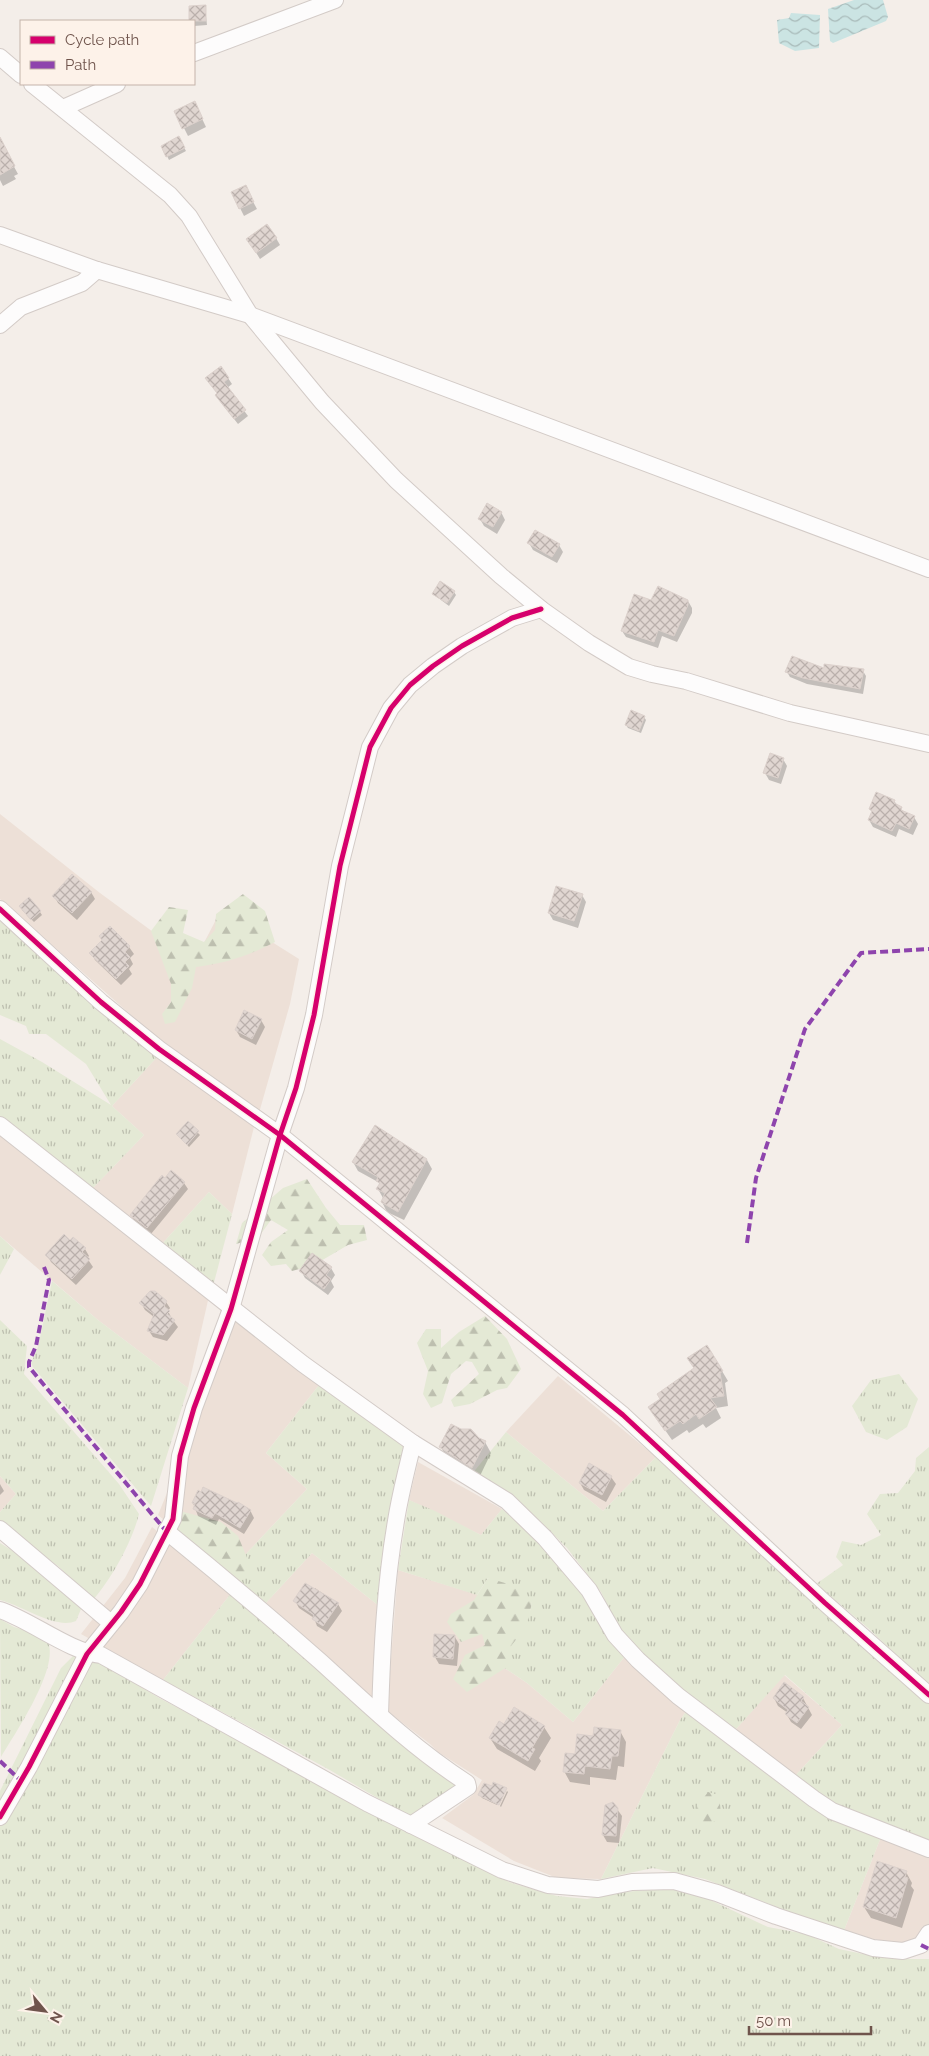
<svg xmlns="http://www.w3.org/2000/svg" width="929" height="2056" font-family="Raleway,sans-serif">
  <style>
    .residential { fill: #ede0d7 }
    .grass { fill: url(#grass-tufts) }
    .forest { fill: url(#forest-firs) }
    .water { fill: url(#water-waves) }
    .shadow { fill: #0003 }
    .building { fill: url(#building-cross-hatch); stroke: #dcd1cc }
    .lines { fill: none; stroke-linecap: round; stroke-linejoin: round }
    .street-casing { stroke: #d3cbc7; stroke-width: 18 }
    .street { stroke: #fdfcfc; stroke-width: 16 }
    .quiet { stroke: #8e44ad; stroke-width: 4; stroke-dasharray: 8 4; stroke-linecap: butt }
    .cycleway-casing { stroke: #fdf2e9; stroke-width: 8 }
    .cycleway { stroke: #d6006c; stroke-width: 5 }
  </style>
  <defs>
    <pattern id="grass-tufts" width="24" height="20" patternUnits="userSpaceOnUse" patternTransform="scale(1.25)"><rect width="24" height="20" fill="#e4e9d5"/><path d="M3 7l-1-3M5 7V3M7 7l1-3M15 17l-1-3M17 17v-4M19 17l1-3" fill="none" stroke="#bdbfaf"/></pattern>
    <pattern id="forest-firs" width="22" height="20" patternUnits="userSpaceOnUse" patternTransform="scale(1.25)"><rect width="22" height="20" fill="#e4e9d5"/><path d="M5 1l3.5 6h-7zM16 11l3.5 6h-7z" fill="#bdbfaf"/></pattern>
    <pattern id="water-waves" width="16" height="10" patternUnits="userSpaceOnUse" patternTransform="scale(1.25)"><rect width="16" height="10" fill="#cbe4e3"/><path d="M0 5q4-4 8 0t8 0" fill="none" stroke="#a9bbba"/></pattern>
    <pattern id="building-cross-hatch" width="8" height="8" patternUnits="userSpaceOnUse" patternTransform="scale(1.25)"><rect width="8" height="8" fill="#e0d6d1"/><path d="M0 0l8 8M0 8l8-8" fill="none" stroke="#bab0ac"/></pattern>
  </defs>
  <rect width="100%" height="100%" fill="#f4eee9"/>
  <g class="residential">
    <polygon points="0,814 100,893 194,962 221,910 299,959 290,1004 259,1113 156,1037 0,899"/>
    <polygon points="159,1055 254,1127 232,1214 209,1192 161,1245 91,1190 144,1135 112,1106"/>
    <polygon points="0,1132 209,1296 188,1388 98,1320 0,1236"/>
    <polygon points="221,1309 319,1385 266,1453 307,1489 228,1573 158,1515 171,1483 198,1394"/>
    <polygon points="558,1376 656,1457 603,1511 506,1432"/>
    <polygon points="418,1462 502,1509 481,1535 409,1500"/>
    <polygon points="0,1476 16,1494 0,1512"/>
    <polygon points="152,1527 232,1592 163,1680 81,1634 125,1578"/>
    <polygon points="312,1553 379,1606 373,1701 265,1604"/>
    <polygon points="398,1570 530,1611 497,1663 527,1683 573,1722 626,1655 687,1710 680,1720 601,1879 557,1878 514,1861 442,1818 473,1795 482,1780 438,1752 430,1744 387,1711"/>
    <polygon points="784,1675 842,1725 795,1776 736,1729"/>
    <polygon points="881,1837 929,1856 929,1925 918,1941 906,1945 843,1933"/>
  </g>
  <g class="grass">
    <polygon points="0,921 159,1055 112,1106 144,1135 91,1190 0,1116 0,1039 42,1062 111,1105 86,1064 46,1034 29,1034 26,1026 0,1015"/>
    <polygon points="209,1192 232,1214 212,1290 161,1245"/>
    <polygon points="0,1236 14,1249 0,1275"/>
    <polygon points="52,1281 98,1320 188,1388 151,1506 33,1367 31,1363 38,1347"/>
    <path d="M0,1320l27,26 -3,28 95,110 20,30c-7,28 -27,64 -46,86l-35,-34 -58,-43v-11l16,-18 -16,-18z"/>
    <polygon points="899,1374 918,1399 907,1427 887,1440 866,1432 852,1406 871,1380"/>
    <polygon points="319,1385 401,1441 405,1450 379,1606 312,1553 265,1604 228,1573 307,1489 266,1453"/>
    <path d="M506,1432l97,79 53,-54c88,86 182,164 273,246v139l-99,-41 -35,-25 47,-51 -57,-50 -49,54 -60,-42 -54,-53 -21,-42 -34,-44 -25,-25 -34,-29 -36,-20z"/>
    <polygon points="929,1447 929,1686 868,1628 816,1584 843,1565 836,1557 842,1541 861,1545 881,1535 867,1514 880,1494 898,1493 915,1471 916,1458"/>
    <polygon points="409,1500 435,1511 481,1535 502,1509 531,1534 584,1592 626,1655 573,1722 527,1683 497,1663 530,1611 532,1603 488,1578 477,1595 398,1570"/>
    <path d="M0,1543l21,13 60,53 -5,12c-20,9 -55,-16 -76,-21z"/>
    <polygon points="232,1592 458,1784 410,1817 328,1769 163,1680"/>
    <path d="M0,1619l14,8 29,8c2,3 5,6 6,10 7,28 -33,87 -48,112z"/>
    <polygon points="73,1656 92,1658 161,1699 511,1883 557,1896 587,1899 623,1892 662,1889 680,1890 704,1897 768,1927 806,1934 839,1949 873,1956 910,1959 929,1959 929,2056 0,2056 0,1791 61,1668"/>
    <polygon points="687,1710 881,1837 843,1933 705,1879 653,1868 601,1879 680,1720"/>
  </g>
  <g class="forest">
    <path d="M243,894l22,17 10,31c-27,14 -48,21 -79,25l-4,21 -17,34 -10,2 -3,-10 9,-12v-18l-20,-53 18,-24 19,3 -5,23 21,9 11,-12 1,-16z"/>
    <polygon points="307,1179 326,1208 340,1225 364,1225 367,1240 348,1245 314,1265 292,1271 286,1264 271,1266 262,1255 271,1242 288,1230 271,1220 258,1238 236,1244 242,1223 283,1188"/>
    <polygon points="485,1316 507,1339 521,1369 507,1388 497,1390 470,1404 454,1407 451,1400 479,1374 472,1362 466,1361 451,1374 442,1403 431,1408 423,1394 428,1371 417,1343 426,1329 441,1329 441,1348 459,1332"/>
    <polygon points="180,1511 221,1522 238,1536 250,1565 246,1572 228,1573 171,1527"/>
    <polygon points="488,1578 519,1587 532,1603 526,1627 511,1646 507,1667 467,1692 453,1679 465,1655 485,1645 482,1634 461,1642 447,1622 451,1614 474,1600"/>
    <polygon points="708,1792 719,1795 721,1814 715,1821 700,1826 692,1820 697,1807"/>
  </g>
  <g class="water">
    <polygon points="854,0 883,0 888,17 886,21 833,43 830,41 828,9"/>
    <polygon points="791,13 820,15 819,48 795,51 779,43 777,20 789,18"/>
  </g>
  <g class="shadow">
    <polygon points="190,7 205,7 207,25 194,26 194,21 191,21"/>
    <polygon points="198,110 206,127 188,136 176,112"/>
    <polygon points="179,138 186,151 169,160 162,146"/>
    <polygon points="6,152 18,174 14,176 16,179 3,186 0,180 0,155"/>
    <polygon points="249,194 257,209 244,216 240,208"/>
    <polygon points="276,238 280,245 260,259 252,246"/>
    <polygon points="228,378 232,384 227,388 248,416 238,424 220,401 216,395 218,394 207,379"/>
    <polygon points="501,512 505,520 497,534 484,526 480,519"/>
    <polygon points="529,543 559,545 563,552 557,563 533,550"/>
    <polygon points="454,592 456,595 449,606 433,594"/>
    <polygon points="652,601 688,601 692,608 692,613 677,642 662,636 658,648 626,637 622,631"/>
    <polygon points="863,671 866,676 863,694 807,684 790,677 787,672"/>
    <polygon points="644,717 646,720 641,733 628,728 626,725"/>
    <polygon points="783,759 787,766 781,784 769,780 765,773"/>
    <polygon points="894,801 904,813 914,817 918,824 913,835 899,829 896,837 873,827 869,820 873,813 870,809"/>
    <polygon points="91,892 95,899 77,920 58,903 54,896"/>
    <polygon points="582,895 586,902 578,928 553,920 549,913"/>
    <polygon points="22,910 40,912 42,915 34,922"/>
    <polygon points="110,927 129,947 134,954 130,958 133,964 129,969 132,974 121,985 95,960 91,953 103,940"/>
    <polygon points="261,1020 265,1027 256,1045 240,1037 236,1030"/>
    <polygon points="188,1123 200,1135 189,1147 178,1135"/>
    <polygon points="427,1160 432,1169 404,1220 387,1212 382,1202 383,1198 378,1189 380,1185 378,1182 358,1171 353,1162"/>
    <polygon points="184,1183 188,1189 151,1234 135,1221 131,1215"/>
    <polygon points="70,1242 85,1249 89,1256 87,1258 93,1267 76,1285 51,1262 47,1255"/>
    <polygon points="331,1268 335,1275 331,1281 334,1287 328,1295 305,1278 301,1271"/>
    <polygon points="166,1302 170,1308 168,1311 172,1319 178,1327 167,1341 153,1337 149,1331 154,1317 145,1310 141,1303"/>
    <polygon points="695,1369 722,1371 728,1381 725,1383 728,1406 716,1408 721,1418 706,1428 703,1424 689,1433 687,1430 672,1440 656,1417 661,1399"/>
    <polygon points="461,1430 485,1442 491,1453 479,1478 447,1459 441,1447"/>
    <polygon points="611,1477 616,1484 606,1502 584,1490 580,1483"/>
    <polygon points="0,1484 4,1491 0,1495"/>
    <polygon points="193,1503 250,1510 254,1518 244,1534 219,1519 216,1525 198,1516"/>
    <polygon points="315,1588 338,1604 342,1611 327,1632 317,1626 314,1618 299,1608 295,1601"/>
    <polygon points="455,1637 459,1644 457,1666 439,1664 435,1657"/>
    <polygon points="774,1698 803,1698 812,1715 801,1729 791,1722 787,1715 788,1713 778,1706"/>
    <polygon points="504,1725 544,1727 551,1738 539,1758 541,1761 535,1771 497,1749 490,1738"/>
    <polygon points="620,1731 626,1742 624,1767 618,1766 616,1780 590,1777 590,1785 570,1782 564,1771 594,1737"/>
    <polygon points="505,1790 497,1805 482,1798 480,1795"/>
    <polygon points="507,1791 508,1792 501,1807 500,1806"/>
    <polygon points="617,1809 622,1816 619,1843 607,1842 603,1835"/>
    <polygon points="906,1872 912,1883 911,1886 914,1890 902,1928 871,1918 864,1907"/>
  </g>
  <g class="building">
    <polygon points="206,5 206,21 189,21 189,6"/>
    <polygon points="195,101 203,119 182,129 174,111"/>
    <polygon points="179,136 185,148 166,157 161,146"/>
    <polygon points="0,137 15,166 0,175"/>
    <polygon points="246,185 254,202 239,209 231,192"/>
    <polygon points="267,224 277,238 256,253 246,239"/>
    <polygon points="221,366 229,378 224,382 246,410 234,419 215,395 217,393 205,378"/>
    <polygon points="487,503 502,512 493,527 478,519"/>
    <polygon points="535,530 560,544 552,557 527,543"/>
    <polygon points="440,581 455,591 447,603 432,594"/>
    <polygon points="658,586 688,600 688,605 674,636 658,630 654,642 621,631 634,594 651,600"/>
    <polygon points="792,656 824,668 824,664 864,669 860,689 803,678 785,672"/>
    <polygon points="631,710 645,716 639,731 625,725"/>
    <polygon points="770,753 784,758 778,778 763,773"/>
    <polygon points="876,792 895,800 894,803 902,807 901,810 915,816 909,829 896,823 892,831 868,820 872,811 869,809"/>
    <polygon points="72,874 92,892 72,913 52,896"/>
    <polygon points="556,886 583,894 574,921 548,913"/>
    <polygon points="29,897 41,911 31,920 19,906"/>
    <polygon points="110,926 130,946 125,952 130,957 125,962 129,966 116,979 89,953 102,940 99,936"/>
    <polygon points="244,1010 262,1019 252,1039 235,1030"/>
    <polygon points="188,1121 199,1131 187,1145 176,1134"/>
    <polygon points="375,1125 427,1159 398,1212 381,1202 385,1193 376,1189 380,1183 376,1181 378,1177 352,1162"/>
    <polygon points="171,1170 185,1182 147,1228 130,1215 162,1175 165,1178"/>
    <polygon points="64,1234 70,1240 73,1237 86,1248 82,1252 90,1259 72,1279 45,1255"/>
    <polygon points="312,1253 332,1267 326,1275 331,1279 324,1289 299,1271"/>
    <polygon points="150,1291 155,1291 167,1301 164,1306 170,1311 167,1314 175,1320 163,1335 147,1331 154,1314 139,1303"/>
    <polygon points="707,1345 723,1371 720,1373 724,1396 710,1398 717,1407 699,1419 696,1414 683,1424 680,1421 665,1431 648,1407 660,1399 657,1394 694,1368 687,1358"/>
    <polygon points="451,1424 461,1429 471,1429 479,1438 486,1441 472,1468 439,1447"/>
    <polygon points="589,1463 612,1476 602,1495 579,1483"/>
    <polygon points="203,1487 237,1503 238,1502 251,1510 240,1528 215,1513 212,1518 193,1509 195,1504 192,1503 198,1490 201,1492"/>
    <polygon points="305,1583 339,1603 323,1626 312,1619 314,1615 293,1601"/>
    <polygon points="434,1634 455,1635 453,1659 433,1657"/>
    <polygon points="784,1682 804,1697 801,1701 809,1707 797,1723 785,1714 788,1710 773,1698"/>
    <polygon points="514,1707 545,1726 532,1748 535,1749 528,1761 489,1738 499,1721 504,1724"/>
    <polygon points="594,1727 621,1730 618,1756 612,1756 610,1769 585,1766 584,1774 563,1772 565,1753 575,1754 577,1734 593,1736"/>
    <polygon points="493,1782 507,1788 499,1805 478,1795 484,1783 492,1786"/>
    <polygon points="613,1802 618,1808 616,1836 602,1835 605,1805"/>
    <polygon points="877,1861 907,1871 905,1877 908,1878 896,1918 863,1907"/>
  </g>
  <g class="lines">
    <defs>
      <g id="street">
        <polyline points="194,53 335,0"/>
        <polyline points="0,57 21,75"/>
        <polyline points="32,84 170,195 189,216 250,315 322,402 396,480 501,576 541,609 589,643 629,667 652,674 686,681 790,713 929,744"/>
        <polyline points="63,108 117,84"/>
        <polyline points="0,235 97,270 250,315 929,569"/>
        <polyline points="0,325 21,307 82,283 97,270"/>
        <polyline points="0,909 101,1002 159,1049 280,1135 623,1415 825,1603 929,1695"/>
        <polyline points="0,1125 303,1364 413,1443 507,1501 545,1538 589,1590 615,1635 638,1660 678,1696 814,1799 832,1811 929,1849"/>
        <polyline points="0,1529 111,1623"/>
        <path d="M166,1531c53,43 104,86 155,131 46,42 93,87 146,121l1,4 -57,38"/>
        <path d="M0,1610c32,11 70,42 101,45l266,148 135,67 46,15 50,4 34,-7 42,-1 43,12 59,23 97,32 30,3 18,-6 8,-12"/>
        <path d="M380,1715c2,-65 5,-130 16,-194 4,-26 11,-52 17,-78"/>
        <polyline points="0,1817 29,1767 87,1654 121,1612 140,1584 173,1519 180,1456 194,1408 231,1309 280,1135 296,1088 314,1015 340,866 370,747 391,708 410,685 433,666 462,646 512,618 541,609"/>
      </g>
    </defs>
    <use href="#street" class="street-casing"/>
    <use href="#street" class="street"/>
    <g class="quiet">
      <polyline points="747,1243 756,1178 805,1029 861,953 929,949"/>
      <polyline points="44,1267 49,1280 36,1346 29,1362 29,1367 166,1531"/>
      <polyline points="0,1761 21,1781"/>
      <polyline points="921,1945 929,1949"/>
    </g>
    <defs>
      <g id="cycleway">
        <polyline points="0,909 101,1002 159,1049 280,1135 623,1415 825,1603 929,1695"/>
        <polyline points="0,1817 29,1767 87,1654 121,1612 140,1584 173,1519 180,1456 194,1408 231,1309 280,1135 296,1088 314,1015 340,866 370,747 391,708 410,685 433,666 462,646 512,618 541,609"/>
      </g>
    </defs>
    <use href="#cycleway" class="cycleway-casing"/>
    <use href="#cycleway" class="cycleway"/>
  </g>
  <rect x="20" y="20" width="175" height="65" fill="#fdf2e9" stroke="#c4b3aa"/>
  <rect x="30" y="36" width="25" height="8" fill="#d6006c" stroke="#c4b3aa"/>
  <text x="65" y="45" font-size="15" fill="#6f544c">Cycle path</text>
  <rect x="30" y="61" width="25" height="8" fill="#8e44ad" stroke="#c4b3aa"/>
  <text x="65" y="70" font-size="15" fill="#6f544c">Path</text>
  <g transform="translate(45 2011) rotate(119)" stroke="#fdf2e9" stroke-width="4" paint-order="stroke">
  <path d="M0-4L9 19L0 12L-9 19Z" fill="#6f544c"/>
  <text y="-8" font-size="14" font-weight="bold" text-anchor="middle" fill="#6f544c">N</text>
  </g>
  <path d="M749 2026v8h122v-8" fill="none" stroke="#6f544c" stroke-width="2.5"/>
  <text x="756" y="2026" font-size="15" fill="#6f544c" stroke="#fdf2e9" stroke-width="4" paint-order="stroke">50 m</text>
</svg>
